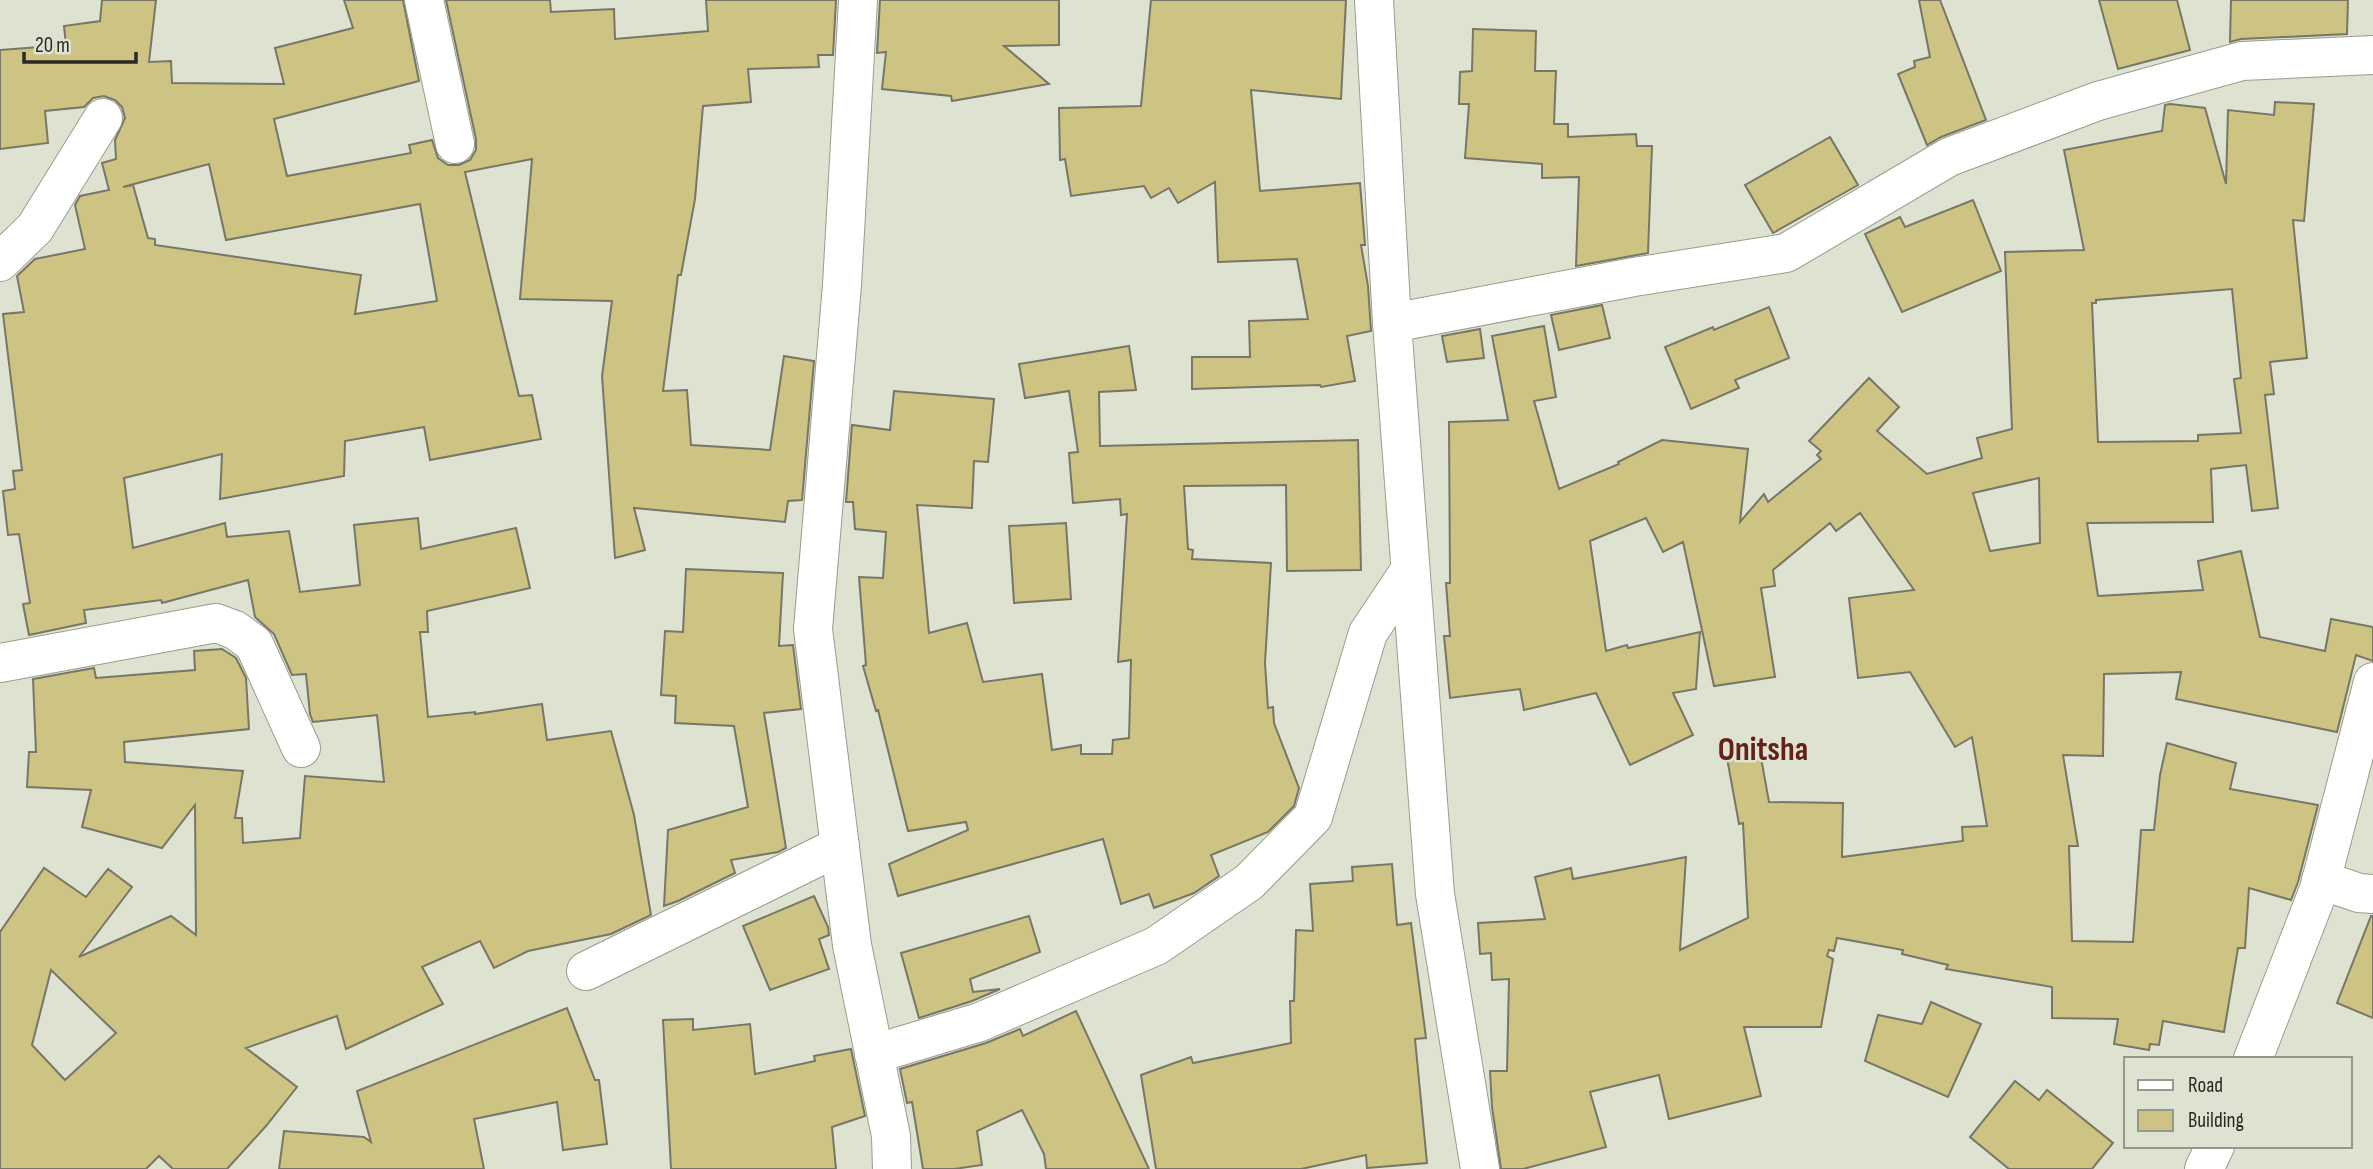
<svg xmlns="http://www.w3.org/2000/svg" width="2373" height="1169" font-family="'Sofia Sans Condensed',sans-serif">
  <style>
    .building { fill: #cdc382; stroke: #787666; stroke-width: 2; fill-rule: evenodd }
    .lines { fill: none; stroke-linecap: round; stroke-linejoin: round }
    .minor-casing { stroke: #999d8c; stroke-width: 40 }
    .minor { stroke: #fff; stroke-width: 38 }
    .labels { text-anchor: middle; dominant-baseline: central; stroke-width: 5; stroke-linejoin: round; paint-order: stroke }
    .town-label { font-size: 33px; font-weight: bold; fill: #65201a; stroke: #dee3d1 }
  </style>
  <rect width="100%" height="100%" fill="#dee3d1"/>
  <g class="building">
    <path d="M102,0h54l-7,62 22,-1 1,22 112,1 -9,-36 78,-20 -9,-28h59l16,81 -145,38 13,57 124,-23 -2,-8 23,-5 6,18 10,7h11l11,-5 6,-10v-11l-30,-139h104l1,12 63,-3 1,30 93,-8 -2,-31h130l-3,55h-15l1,12 -71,2 3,33 -48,4 -8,93 -14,76h-3l-15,116 24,-1 4,55 79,5 14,-94 30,5 -12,139 -14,1 -3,21 -151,-14 11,42 -30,8 -13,-182 10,-75 -92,-2 12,-140 -67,13 54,224 13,-1 9,44 -111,21 -6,-33 -79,14 -1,35 -124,23 2,-45 -98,24 9,70 92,-25 2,14 62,-6 11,61 60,-7 -6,-60 64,-7 3,31 95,-21 14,60 -103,23 1,21h-8l8,85 47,-5v2l67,-10 5,36 64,-9 23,84 17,100 -40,19 -83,17 -34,17 -14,-27 -58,26 21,37 -97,45 -9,-33 -91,32 51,39 -31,39 -39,43h-54l-14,-13 -13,13h-146v-237l44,-64 42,29 22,-28 24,18 -53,70 92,-41 25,19 -1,-130 -33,43 -80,-21 9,-37 -64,-3 2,-35h7l-3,-73 61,-11 2,10 99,-8 -1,-19 28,-2 14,9 10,20 3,51 -125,13 1,20 118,9 -8,47h7l1,25 57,-5 5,-62 79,6 -7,-67 -64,7 -3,-8 -4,-40 -14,1 -18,-41 -19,-17 -7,-37 -86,23 -1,-3 -77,10 2,13 -57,12 -6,-31 7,-1 -11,-69 -11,1 -5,-44 12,-2 -2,-18 9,-1 -19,-156 21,-2 -7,-36 18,-17 50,-10 -10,-44 5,-9 29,-6 -7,-27 14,-4 -1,-19 10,-22 -3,-11 -7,-7 -11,-4 -11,2 -9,9 -39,4 3,32 -48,6v-99l66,-5 -2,-19 36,-5zM209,164l17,76 194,-36 17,97 -82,13 6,-39 -206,-30v-6l-7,-1 -15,-53 -10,2zM51,970l65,63 -51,47 -33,-35z"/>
    <polygon points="880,0 1059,0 1059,45 1004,46 1049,84 952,101 951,96 882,89 886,52 877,53"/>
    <polygon points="1151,0 1346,0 1341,99 1251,90 1260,191 1360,183 1365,245 1361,245 1368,286 1371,331 1347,336 1355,381 1321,387 1320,385 1192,389 1192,357 1250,357 1249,321 1308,319 1297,259 1218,262 1215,182 1178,203 1169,188 1151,198 1144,186 1071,196 1065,159 1060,160 1059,108 1141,106"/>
    <polygon points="1919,0 1940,0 1986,120 1941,137 1927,145 1898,74 1915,67 1914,61 1930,57"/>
    <polygon points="2099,0 2177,0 2190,50 2118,69"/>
    <polygon points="2231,0 2348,0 2347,34 2241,39 2230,42"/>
    <polygon points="1473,29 1536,31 1535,71 1556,71 1554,124 1568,124 1568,137 1636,134 1637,146 1652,146 1648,253 1576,266 1579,177 1542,178 1542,164 1465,158 1469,104 1459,104 1460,72 1472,71"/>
    <path d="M2275,102l39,2 -10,117 -11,-1 14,138 -37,4 4,32 -9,1 13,113 -26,3 -6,-46 -35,4 2,53 -126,1 11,73 105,-6 -5,-29 43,-10 19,86 65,14 6,-32 42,8v34l-17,-6 -19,77 -161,-33 5,-27 -77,2 -1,82 -40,-1 15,91h-9l3,95 61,1 8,-112h13l6,-55 7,-32 69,20 -6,26 88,16 -20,77 -7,18 -42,-12 -4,60h-7l-14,84 -61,-11 -4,24 -9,-1 -1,6 -35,-6 4,-25 -66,-1v-31l-106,-18 2,-4 -46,-11 1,-4 -66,-12 -3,13 -5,-1 -2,6 6,3 -12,68h-77l17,69 -92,23 -10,-44 -69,17 16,55 -83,22h-22l-9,-62 -2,-36h17l2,-92 -17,1 -1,-27 -11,1 -2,-31 67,-4 -10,-42 36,-9 2,11 113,-22 -6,93 68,-32 -5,-95 -4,1 -12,-66 33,-6 9,50 74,1 -1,54 121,-16 -1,-14 25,-1 -15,-89 -17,10 -45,-75 -52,6 -9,-80 65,-8 -54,-77 -24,18 -6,-8 -57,47 2,16 -14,2 14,89 -61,9 -31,-144 -20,10 -17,-34 -56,23 16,110 21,-6 1,3 72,-16 -4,57 -23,4 20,42 -63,30 -34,-72 -72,17 -4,-21 -70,9 -6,-62h6l-4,-53h4l-1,-161 59,-2 -16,-84 52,-10 12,71 -22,4 25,88 60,-25 -1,-2 44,-22 86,9 -8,73 24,-28 4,8 53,-43 -4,-4 4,-4 -12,-10 60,-63 30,29 -22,24 50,43 55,-16 -5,-20 35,-9 -7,-177 79,-2 -20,-100 98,-19 3,-26 5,-1 35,4 21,76 2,-74 46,5zM2232,289l9,89 -7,1 7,54 -43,2v6l-100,1 -6,-139h4v-3zM2039,478l1,65 -50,8 -17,-58z"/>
    <polygon points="1830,137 1858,185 1773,233 1745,185"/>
    <polygon points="1973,200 2001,271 1902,312 1865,234 1900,217 1905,227"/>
    <polygon points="1602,305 1610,338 1559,350 1551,315"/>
    <polygon points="1769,307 1789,358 1735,380 1739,388 1691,409 1665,347 1713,327 1714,330"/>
    <polygon points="1480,329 1484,358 1447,362 1442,336"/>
    <polygon points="1129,346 1136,390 1099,392 1100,446 1358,440 1361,570 1287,571 1286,485 1184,486 1188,549 1193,550 1192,559 1271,563 1265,663 1268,708 1273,707 1274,723 1299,788 1294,806 1268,832 1211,855 1219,876 1194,893 1154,908 1149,894 1121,904 1103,839 898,896 889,864 968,830 966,822 908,831 878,710 876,711 863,666 866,665 859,577 883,578 886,532 855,529 853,502 846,502 852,425 890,430 894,391 994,399 988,462 974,461 972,508 917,505 929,633 967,623 983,682 1042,674 1052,750 1081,745 1081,754 1112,754 1113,740 1129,738 1131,660 1118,662 1127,514 1121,515 1120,499 1073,503 1069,453 1078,452 1069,391 1025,398 1019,364"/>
    <polygon points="1066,523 1071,599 1014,603 1009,526"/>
    <polygon points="686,569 783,573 779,646 793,645 801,709 764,713 786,848 778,852 731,860 735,873 678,901 664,906 668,830 748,807 734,726 675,723 676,696 661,695 665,631 683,632"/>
    <polygon points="1392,864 1397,925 1411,923 1426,1038 1415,1039 1427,1163 1367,1168 1366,1155 1301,1169 1156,1169 1141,1075 1191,1057 1193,1063 1291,1043 1290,1001 1294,1001 1296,930 1313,931 1310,884 1353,881 1352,867"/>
    <polygon points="814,896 828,927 829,935 819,939 829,969 770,990 743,926"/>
    <polygon points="1029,916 1040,952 970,979 973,992 1000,989 972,1001 919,1018 901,953"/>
    <polygon points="2371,916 2373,916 2373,1018 2337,1003"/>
    <polygon points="1931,1002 1981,1024 1948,1097 1865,1061 1878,1015 1922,1024"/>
    <polygon points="567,1008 595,1080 599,1080 607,1144 563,1150 557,1102 474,1119 484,1169 279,1169 284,1131 364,1137 371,1142 357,1091"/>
    <polygon points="1076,1011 1149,1169 1046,1169 1044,1154 1022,1110 977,1131 982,1165 954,1169 923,1169 912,1102 907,1103 900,1069 986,1043 1020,1029 1023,1036"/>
    <polygon points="693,1019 693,1030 750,1024 755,1074 815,1061 814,1056 851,1049 865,1116 832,1127 836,1169 671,1169 663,1020"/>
    <polygon points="2015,1081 2039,1100 2047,1090 2113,1143 2092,1169 2009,1169 1970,1137"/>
  </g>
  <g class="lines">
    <defs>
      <g id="minor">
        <polyline points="424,0 455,144"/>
        <polyline points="858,0 842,285 813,629 852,945 891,1136 892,1169"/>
        <polyline points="1374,0 1392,323 1435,894 1480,1169"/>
        <polyline points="0,262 35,228 103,118"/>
        <polyline points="1392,323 1634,277 1786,253 1949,157 2098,101 2242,61 2373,55"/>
        <polyline points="0,663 216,623 235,630 254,644 301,748"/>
        <polyline points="2321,880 2359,893 2373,894"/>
        <polyline points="586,971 840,846"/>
        <polyline points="874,1054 980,1022 1156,946 1249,882 1313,817 1368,633 1410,570"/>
        <polyline points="2253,1059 2319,889 2373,682"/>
        <polyline points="2204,1169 2215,1146"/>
      </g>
    </defs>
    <use href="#minor" class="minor-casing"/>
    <use href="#minor" class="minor"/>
  </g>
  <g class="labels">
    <g class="town-label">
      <text x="1763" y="750">Onitsha</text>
    </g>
  </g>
  <rect x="2124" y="1057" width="228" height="91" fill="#dee3d1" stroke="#95998b" stroke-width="2"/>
  <rect x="2138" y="1080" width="35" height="10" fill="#ffffff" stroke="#95998b" stroke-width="2"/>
  <text x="2188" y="1092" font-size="21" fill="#282a23">Road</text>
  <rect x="2138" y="1110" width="35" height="21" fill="#cdc382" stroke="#95998b" stroke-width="2"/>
  <text x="2188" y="1127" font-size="21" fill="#282a23">Building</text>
  <path d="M24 52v10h112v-10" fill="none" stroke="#282a23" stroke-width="3.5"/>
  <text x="35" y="52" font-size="21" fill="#282a23" stroke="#dee3d1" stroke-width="5" paint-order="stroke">20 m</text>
</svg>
